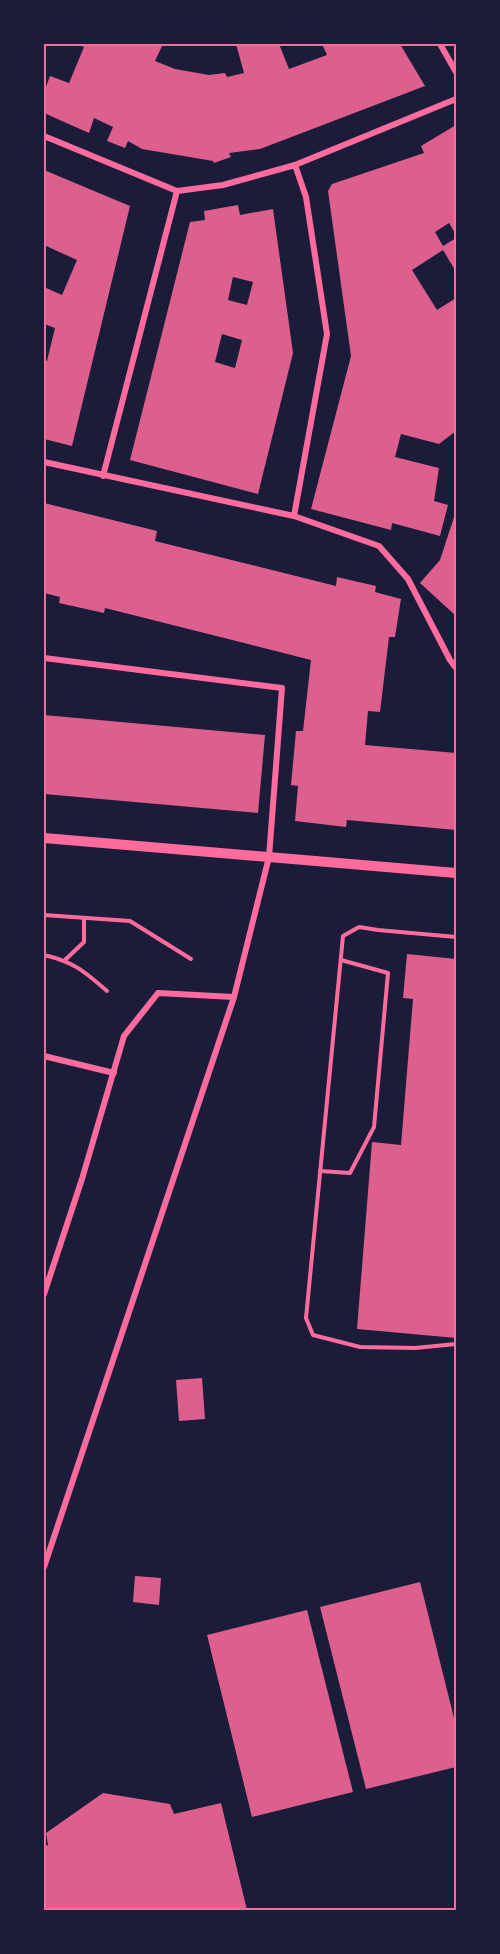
<svg xmlns="http://www.w3.org/2000/svg" width="500" height="1954" font-family="'Work Sans',sans-serif">
  <style>
    .building { fill: #dd5f8e; fill-rule: evenodd }
    .lines { fill: none; stroke-linecap: round; stroke-linejoin: round }
    .path { stroke: #ff6b9d; stroke-width: 4 }
    .minor { stroke: #ff6b9d; stroke-width: 6 }
    .tertiary { stroke: #ff6b9d; stroke-width: 10 }
    .neatline { fill: none; stroke: #ff6b9d; stroke-width: 2 }
  </style>
  <rect width="100%" height="100%" fill="#1b1b3a"/>
  <g class="building">
    <polygon points="77,44 163,44 155,61 175,69 209,75 225,73 227,77 244,73 236,44 279,44 289,69 327,55 322,44 400,44 425,86 260,149 229,153 231,157 214,163 213,161 142,149 128,141 125,148 107,141 113,127 94,118 89,133 44,113 44,92 50,76 69,83 84,47"/>
    <polygon points="456,125 456,235 449,223 435,232 443,246 456,238 456,272 443,250 412,270 437,310 456,298 456,431 439,444 401,434 395,457 439,468 434,501 448,505 440,536 392,523 391,530 311,509 351,356 328,191 332,184 424,153 421,146"/>
    <polygon points="44,170 130,206 72,446 44,439 44,360 47,361 55,328 44,324 44,287 62,295 77,260 44,245"/>
    <path d="M238,205l2,10 33,-6 20,144 -35,141 -128,-34 60,-238 15,-2 -1,-9zM233,277l20,5 -6,23 -19,-5zM222,334l20,6 -7,28 -20,-6z"/>
    <polygon points="44,503 157,531 155,541 336,586 337,577 376,586 375,592 401,599 395,637 389,637 380,712 368,711 365,745 456,753 456,830 347,820 346,827 295,821 298,786 291,785 296,731 303,731 311,660 105,608 104,613 59,603 60,597 44,593"/>
    <polygon points="456,511 456,616 420,583 440,560"/>
    <polygon points="44,715 265,735 258,813 44,794"/>
    <polygon points="407,954 456,959 456,1338 357,1329 372,1142 401,1145 413,999 403,998"/>
    <polygon points="202,1378 205,1419 179,1421 176,1380"/>
    <polygon points="135,1576 161,1578 159,1605 133,1602"/>
    <polygon points="420,1582 456,1726 456,1767 366,1789 320,1607"/>
    <polygon points="307,1610 353,1792 252,1817 207,1635"/>
    <polygon points="103,1793 170,1804 174,1814 221,1803 247,1910 44,1910 44,1846 48,1845 46,1833"/>
  </g>
  <g class="lines">
    <g class="path">
      <polyline points="44,915 130,921 191,959"/>
      <polyline points="456,937 378,930 359,927 343,936 306,1318 313,1335 360,1347 415,1348 456,1344"/>
      <path d="M44,955c30,7 40,16 63,36"/>
      <polyline points="65,960 84,942 84,919"/>
      <polyline points="320,1171 350,1173 374,1127 388,973 341,960"/>
    </g>
    <g class="minor">
      <polyline points="440,44 456,72"/>
      <polyline points="44,136 177,191 223,185 295,165 456,99"/>
      <polyline points="44,462 294,516 379,546 408,579 450,660 456,668"/>
      <polyline points="103,476 177,191"/>
      <polyline points="294,516 327,334 306,197 295,165"/>
      <polyline points="44,658 282,688 269,857 234,997 44,1567"/>
      <polyline points="44,1056 114,1073"/>
      <polyline points="44,1294 82,1179 124,1036 158,993 234,997"/>
    </g>
    <polyline class="tertiary" points="44,838 456,873"/>
  </g>
  <rect width="500" height="1954" fill="none" stroke="#1b1b3a" stroke-width="90"/>
  <rect x="45" y="45" width="410" height="1864" class="neatline"/>
</svg>
